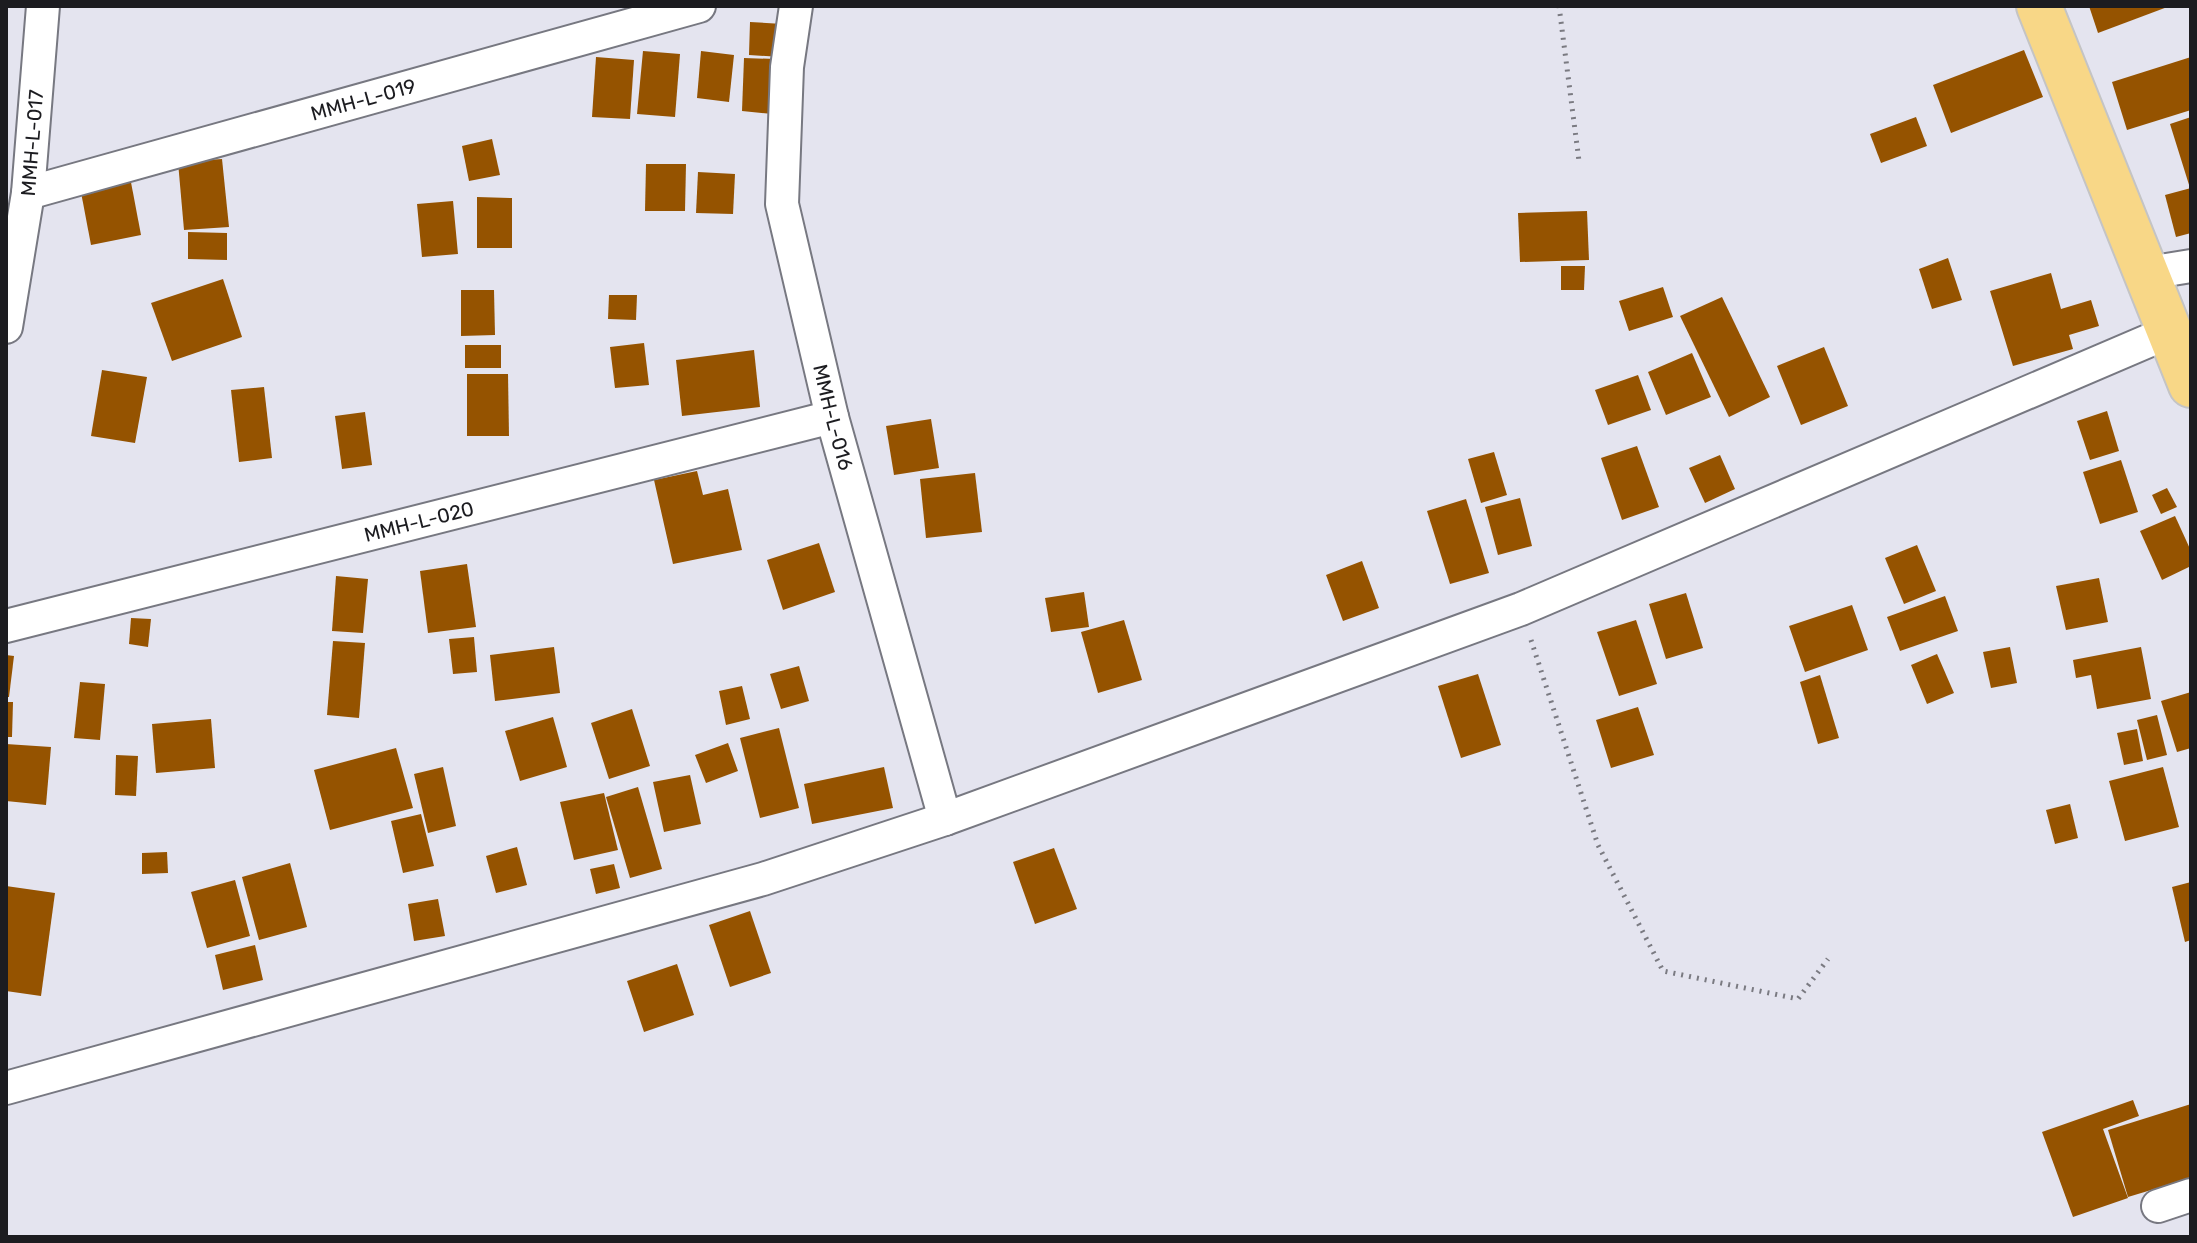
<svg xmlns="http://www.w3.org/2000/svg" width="2197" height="1243" font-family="Rubik,sans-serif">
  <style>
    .building { fill: #955300 }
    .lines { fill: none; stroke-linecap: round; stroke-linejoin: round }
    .minor-casing { stroke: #777881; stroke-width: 36 }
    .trunk-casing { stroke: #c4c4c5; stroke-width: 48 }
    .path { stroke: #7a7a81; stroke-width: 5; stroke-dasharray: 2 6; stroke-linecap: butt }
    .minor { stroke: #fff; stroke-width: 32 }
    .trunk { stroke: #f8d787; stroke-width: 44 }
    .labels { text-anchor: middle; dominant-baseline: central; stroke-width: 8; stroke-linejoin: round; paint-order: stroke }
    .street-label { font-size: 20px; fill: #1c1c20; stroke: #e4e4ef }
  </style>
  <rect width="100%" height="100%" fill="#e4e4ef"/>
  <g class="building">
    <polygon points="2089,6 2170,6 2098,33"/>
    <polygon points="750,22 783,24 781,57 749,55"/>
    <polygon points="2024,50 2043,97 1951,133 1933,85"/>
    <polygon points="643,51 680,54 675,117 637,114"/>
    <polygon points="701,51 734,55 729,102 697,98"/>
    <polygon points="596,57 634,60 630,119 592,117"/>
    <polygon points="2191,57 2191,110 2127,130 2112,82"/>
    <polygon points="744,58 776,59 773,114 742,111"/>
    <polygon points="1916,117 1927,146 1881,163 1870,134"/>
    <polygon points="2191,117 2191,188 2190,188 2170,124"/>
    <polygon points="492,139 500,175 469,181 462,146"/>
    <polygon points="222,159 229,227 184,230 178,162"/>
    <polygon points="646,164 686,164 685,211 645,211"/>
    <polygon points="698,172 735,174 733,214 696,213"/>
    <polygon points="130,177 141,235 91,245 80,187"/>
    <polygon points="2191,188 2191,233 2176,237 2165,195"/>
    <polygon points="477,197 512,198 512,248 477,248"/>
    <polygon points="453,201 458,254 422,257 417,204"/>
    <polygon points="1587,211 1589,260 1520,262 1518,213"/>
    <polygon points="188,232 227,233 227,260 188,259"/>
    <polygon points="1948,258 1962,300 1932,309 1919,269"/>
    <polygon points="1561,266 1585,266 1584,290 1561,290"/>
    <polygon points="2051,273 2061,309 2091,300 2099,326 2069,335 2073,349 2013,366 1990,291"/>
    <polygon points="223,279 242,337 172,361 151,303"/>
    <polygon points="1663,287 1673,317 1629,331 1619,301"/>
    <polygon points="461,290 494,290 495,335 461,336"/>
    <polygon points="609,295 637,295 636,320 608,319"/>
    <polygon points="1722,297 1770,397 1729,417 1680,316"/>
    <polygon points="644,343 649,385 615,388 610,347"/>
    <rect x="465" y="345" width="36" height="23"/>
    <polygon points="1824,347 1848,406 1801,425 1777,366"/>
    <polygon points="754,350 760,407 682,416 676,360"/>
    <polygon points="1692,353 1711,397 1666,415 1648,372"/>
    <polygon points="102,370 147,377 135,443 91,436"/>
    <polygon points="467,374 508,374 509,436 467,436"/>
    <polygon points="1638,375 1651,410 1608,425 1595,390"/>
    <polygon points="264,387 272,458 239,462 231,390"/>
    <polygon points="2107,411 2119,451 2090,460 2077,421"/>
    <polygon points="365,412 372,465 342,469 335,416"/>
    <polygon points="931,419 939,468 894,475 886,426"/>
    <polygon points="1637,446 1659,507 1622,520 1601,458"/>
    <polygon points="1494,452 1507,495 1481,503 1468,459"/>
    <polygon points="1720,455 1735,489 1705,503 1689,468"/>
    <polygon points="2121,460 2138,512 2100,524 2083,472"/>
    <polygon points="697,471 703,495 728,489 742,550 673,564 654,480"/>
    <polygon points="975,473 982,532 926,538 920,479"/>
    <polygon points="2167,488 2177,507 2161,514 2152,495"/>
    <polygon points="1520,498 1532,546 1498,555 1485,507"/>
    <polygon points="1466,499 1489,573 1450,584 1427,511"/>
    <polygon points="2175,516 2191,551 2191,566 2162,580 2140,531"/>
    <polygon points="819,543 835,592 783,610 767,560"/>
    <polygon points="1917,545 1936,591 1904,604 1885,558"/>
    <polygon points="1362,561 1379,608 1343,621 1326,575"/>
    <polygon points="467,564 476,627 428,633 420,571"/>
    <polygon points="336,576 368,579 363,633 332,631"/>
    <polygon points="2099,578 2108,622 2066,630 2056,586"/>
    <polygon points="1084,592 1089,627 1051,632 1045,598"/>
    <polygon points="1686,593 1703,648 1666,659 1649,604"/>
    <polygon points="1945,596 1958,631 1900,651 1887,617"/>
    <polygon points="1852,605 1868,650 1805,672 1789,626"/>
    <polygon points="131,618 151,619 148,647 129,644"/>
    <polygon points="1124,620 1142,680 1098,693 1081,632"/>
    <polygon points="1636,620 1657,684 1619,696 1597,632"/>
    <polygon points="474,637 477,672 453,674 449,639"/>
    <polygon points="333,641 365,643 359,718 327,715"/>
    <polygon points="554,647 560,693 495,701 490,655"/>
    <polygon points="2010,647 2017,683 1991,688 1983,652"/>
    <polygon points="2141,647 2151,699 2097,709 2091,675 2076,678 2073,660"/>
    <polygon points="1937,654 1954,693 1927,704 1911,665"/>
    <polygon points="6,655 14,656 9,697 6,697"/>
    <polygon points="799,666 809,701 781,709 770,674"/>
    <polygon points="1478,674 1501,745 1461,758 1438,686"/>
    <polygon points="1820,675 1839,738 1818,744 1800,682"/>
    <polygon points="80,682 105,684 100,740 74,738"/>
    <polygon points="742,686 750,719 726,725 719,691"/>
    <polygon points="2191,692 2191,748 2177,752 2161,701"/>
    <polygon points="6,702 13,702 12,737 6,737"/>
    <polygon points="1638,707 1654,755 1611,768 1596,720"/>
    <polygon points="632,709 650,766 609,779 591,723"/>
    <polygon points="2157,715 2167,755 2147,760 2137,720"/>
    <polygon points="553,717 567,767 520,781 505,731"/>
    <polygon points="211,719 215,768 156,773 152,724"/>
    <polygon points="779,728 799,808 760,818 740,738"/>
    <polygon points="2137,729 2143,761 2124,765 2117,733"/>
    <polygon points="728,743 738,771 706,783 695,755"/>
    <polygon points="6,744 51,747 46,805 6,801"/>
    <polygon points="396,748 413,808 330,830 314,770"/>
    <polygon points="116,755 138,756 136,796 115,795"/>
    <polygon points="443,767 456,826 428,833 414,774"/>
    <polygon points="884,767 893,808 812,824 804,784"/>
    <polygon points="2163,767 2179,827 2125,841 2109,781"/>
    <polygon points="690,775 701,824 664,832 653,782"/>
    <polygon points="638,787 662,869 630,878 606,797"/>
    <polygon points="604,793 618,850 574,860 560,802"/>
    <polygon points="2070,804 2078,838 2055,844 2046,810"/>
    <polygon points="421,814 434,866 403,873 391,821"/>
    <polygon points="517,847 527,885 496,893 486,856"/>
    <polygon points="1054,848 1077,909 1035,924 1013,862"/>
    <polygon points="167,852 168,873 142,874 142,853"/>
    <polygon points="290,863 307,927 259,940 242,877"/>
    <polygon points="614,864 620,888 596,894 590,869"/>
    <polygon points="235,880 250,936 207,948 191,892"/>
    <polygon points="2191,882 2191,940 2185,942 2172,887"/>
    <polygon points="6,886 55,893 41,996 6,991"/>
    <polygon points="438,899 445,936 414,941 408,904"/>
    <polygon points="750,911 771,973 730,987 709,925"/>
    <polygon points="255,945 263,980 223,990 215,955"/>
    <polygon points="677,964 694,1015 644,1032 627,981"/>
    <polygon points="2133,1100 2139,1116 2103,1129 2128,1198 2073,1217 2042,1132"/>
    <polygon points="2191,1104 2191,1178 2128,1197 2108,1130"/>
  </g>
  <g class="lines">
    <defs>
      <g id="minor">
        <path id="s1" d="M796,6l-9,61 -5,137 50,213 113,402"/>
        <path id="s2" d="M28,193l671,-187"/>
        <polyline points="2148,273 2191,266"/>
        <path id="s3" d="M6,327l22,-134 15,-187"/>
        <path id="s4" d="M6,626l826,-209"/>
        <polyline points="6,1088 763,879 945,819 1521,609 2169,332"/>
        <polyline points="2158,1206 2191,1195"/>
      </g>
      <polyline id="trunk" points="2039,6 2191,385"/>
    </defs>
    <use href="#minor" class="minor-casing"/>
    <use href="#trunk" class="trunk-casing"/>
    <g class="path">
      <polyline points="1559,6 1579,161"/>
      <polyline points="1531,640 1598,845 1663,971 1798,999 1828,959"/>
    </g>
    <use href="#minor" class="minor"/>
    <use href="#trunk" class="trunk"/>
  </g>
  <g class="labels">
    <g class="street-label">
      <text stroke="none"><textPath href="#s2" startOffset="348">MMH-L-019</textPath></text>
      <text stroke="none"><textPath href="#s3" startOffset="186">MMH-L-017</textPath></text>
      <text stroke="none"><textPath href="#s1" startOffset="418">MMH-L-016</textPath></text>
      <text stroke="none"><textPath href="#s4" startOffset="426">MMH-L-020</textPath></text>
    </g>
  </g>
  <rect width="2197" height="1243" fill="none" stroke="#1c1c20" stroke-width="16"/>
</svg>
